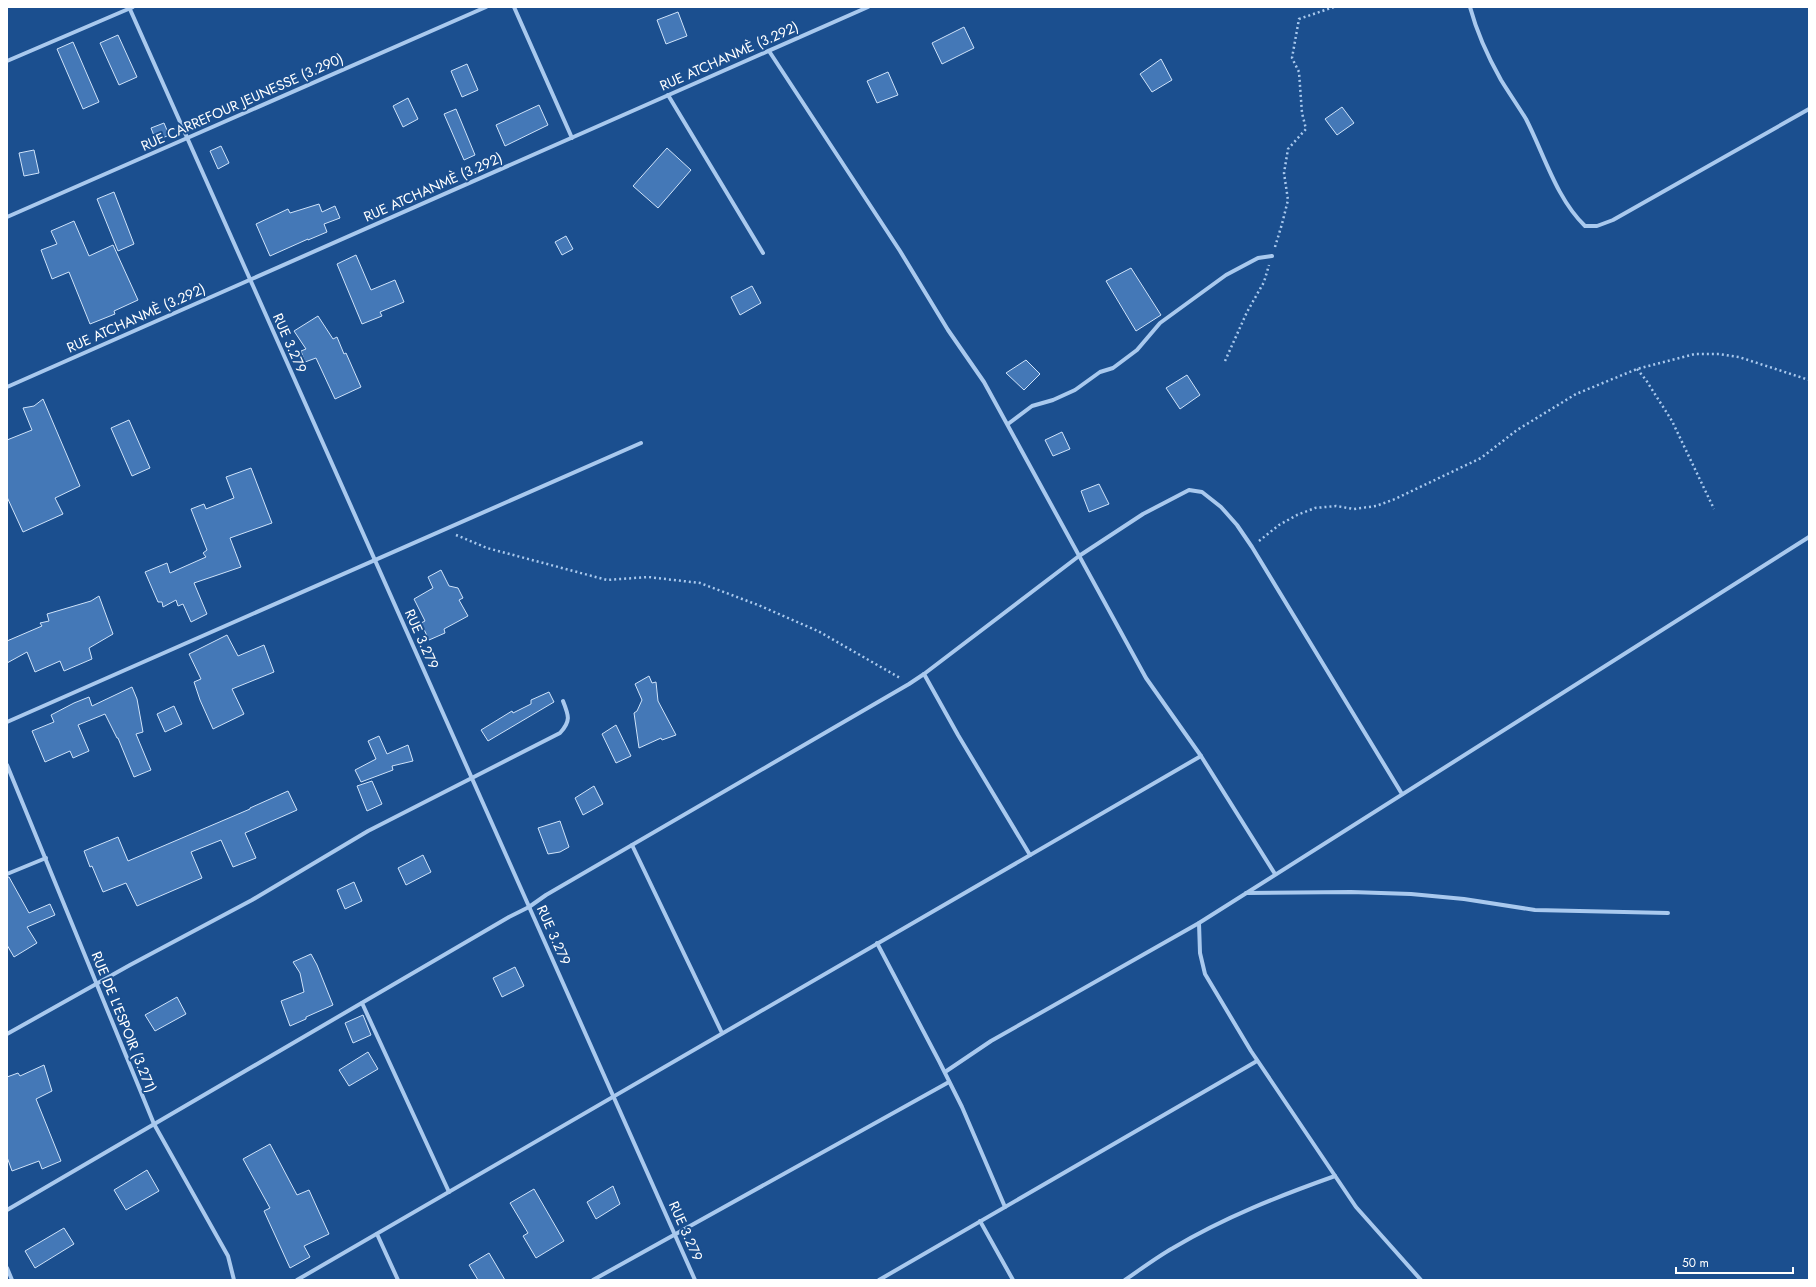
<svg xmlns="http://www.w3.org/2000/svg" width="1816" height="1287" font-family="Jost,sans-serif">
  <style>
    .building { fill: #4478b7; stroke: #cfe3fa }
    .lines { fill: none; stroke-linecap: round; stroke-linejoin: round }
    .path { stroke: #a9c9ee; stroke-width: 2.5; stroke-dasharray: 2 3; stroke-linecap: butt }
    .street { stroke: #a9c9ee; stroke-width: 4 }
    .labels { text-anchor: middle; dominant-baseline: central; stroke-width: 4; stroke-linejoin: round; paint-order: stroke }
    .street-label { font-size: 14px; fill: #fff; stroke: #1b4f8f }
  </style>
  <rect width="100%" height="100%" fill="#1b4f8f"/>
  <g class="building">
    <polygon points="678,12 687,36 666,44 657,20"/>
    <polygon points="964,27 974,48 942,64 932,43"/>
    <polygon points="118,35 137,77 119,85 100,43"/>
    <polygon points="73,42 99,102 83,109 57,49"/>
    <polygon points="1161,59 1172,80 1152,92 1140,74"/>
    <polygon points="467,64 478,90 462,97 451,71"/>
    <polygon points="888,72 898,95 877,103 867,81"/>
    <polygon points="408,98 418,119 403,127 393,106"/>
    <polygon points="539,105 548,125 505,146 496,125"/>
    <polygon points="1342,107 1354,123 1337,135 1325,119"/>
    <polygon points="456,109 475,155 464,160 444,114"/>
    <polygon points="164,123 169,135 156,141 151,128"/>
    <polygon points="221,146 229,163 218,169 210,151"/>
    <polygon points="667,148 691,170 658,208 633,186"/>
    <polygon points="34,150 39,173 24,176 19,153"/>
    <polygon points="114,192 134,244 118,251 97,199"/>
    <polygon points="319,204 322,212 335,206 340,218 324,224 327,232 308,240 308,239 270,256 256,224 288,209 290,213"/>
    <polygon points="74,221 89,256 113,245 138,300 114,311 115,314 90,324 69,272 52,279 41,250 57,244 51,231"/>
    <polygon points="566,236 573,249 562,255 555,242"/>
    <polygon points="356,255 371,290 395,280 404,302 380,312 382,316 362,324 337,264"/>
    <polygon points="1131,268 1161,315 1136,331 1106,281"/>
    <polygon points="752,286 761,303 740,315 731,297"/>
    <polygon points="318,316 333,339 337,337 344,354 346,353 361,387 335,399 316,358 305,362 301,351 306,349 294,331"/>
    <polygon points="1026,360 1040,374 1024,390 1006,373"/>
    <polygon points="1187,375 1200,395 1180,409 1166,388"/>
    <polygon points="43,399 80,486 55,498 63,514 23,532 7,497 7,440 32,430 23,408 34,406"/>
    <polygon points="129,420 150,468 132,476 111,428"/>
    <polygon points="1062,432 1070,449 1053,456 1045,440"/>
    <polygon points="251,468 272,523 230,538 241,567 194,583 207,614 191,622 183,604 178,606 176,600 163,607 162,602 158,602 145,572 167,563 170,573 206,557 203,553 207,550 191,509 204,504 206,509 234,498 226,477"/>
    <polygon points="1099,484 1109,504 1089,512 1081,491"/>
    <polygon points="441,570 449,586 458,588 463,598 459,600 468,616 444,629 445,633 429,640 421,623 425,621 414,599 433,588 428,577"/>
    <polygon points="99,596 113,634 89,648 92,659 64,671 60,661 35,672 27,652 7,663 7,641 42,626 40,623 49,621 47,614 91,601"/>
    <polygon points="227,635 238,656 264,645 274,672 232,689 244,714 213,729 200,700 194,682 201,679 189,654"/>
    <polygon points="649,676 652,683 656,682 658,701 676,735 662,740 661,738 639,748 634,713 637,711 642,700 635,684"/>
    <polygon points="132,687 137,699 143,732 136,734 151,770 134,777 118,738 117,738 105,714 78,725 89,751 73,758 70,751 45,762 32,731 54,722 51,715 74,703 89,697 92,706"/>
    <polygon points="549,692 554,702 488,741 481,730 512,711 513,713 531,704 531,700"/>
    <polygon points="174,706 182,724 165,732 157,714"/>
    <polygon points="616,725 631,756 616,763 602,734"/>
    <polygon points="379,736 387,754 408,745 413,761 392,766 393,770 361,782 355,770 376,759 368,741"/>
    <polygon points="372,781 382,804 367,811 357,786"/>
    <polygon points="594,786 603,804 583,815 575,798"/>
    <polygon points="288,791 297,810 245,833 256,858 233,867 221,840 191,852 202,878 137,906 126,883 103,892 92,866 90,867 84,851 118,837 128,861 250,809 250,808"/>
    <polygon points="560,821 569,847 560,852 548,854 538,828"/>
    <polygon points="423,855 431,872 406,885 398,868"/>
    <polygon points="7,877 9,877 29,913 50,904 55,915 27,927 37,943 14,957 7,945"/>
    <polygon points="354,882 362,901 345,909 337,890"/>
    <polygon points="311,954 317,965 333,1005 306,1017 306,1019 290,1026 281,1001 304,992 300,973 293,962"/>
    <polygon points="515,967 524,986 502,997 493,978"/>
    <polygon points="177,997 186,1014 155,1031 145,1015"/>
    <polygon points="363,1015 371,1035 353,1043 345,1023"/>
    <polygon points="368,1052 378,1069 349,1086 339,1070"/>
    <polygon points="44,1065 52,1091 36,1099 61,1161 42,1169 39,1161 12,1171 7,1157 7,1077 18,1073 20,1076"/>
    <polygon points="270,1144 297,1195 309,1190 329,1234 304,1246 310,1257 290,1268 264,1211 270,1208 243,1159"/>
    <polygon points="147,1170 159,1191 126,1210 114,1190"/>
    <polygon points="613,1186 620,1204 596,1219 587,1202"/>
    <polygon points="534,1189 564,1241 536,1258 523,1236 528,1233 510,1203"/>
    <polygon points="64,1228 74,1244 35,1268 25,1251"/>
    <polygon points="489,1253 505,1280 478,1280 469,1265"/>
  </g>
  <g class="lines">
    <g class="path">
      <polyline points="1275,247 1282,224 1288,200 1284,173 1288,149 1306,129 1302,113 1299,72 1292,58 1299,19 1334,7"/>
      <polyline points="1225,361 1247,312 1264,282 1269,265"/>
      <polyline points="1637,369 1646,380 1672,421 1714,509"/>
      <polyline points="456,535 487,548 607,580 648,577 700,583 758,605 818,631 900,678"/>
      <polyline points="1259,541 1279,525 1297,515 1315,508 1336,506 1354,509 1376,506 1395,499 1481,458 1517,430 1576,394 1637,369 1695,354 1719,354 1739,357 1809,380"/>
    </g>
    <g class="street">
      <polyline points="129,7 695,1280"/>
      <polyline points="514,7 572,138"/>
      <path d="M1470,7c7,26 18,50 31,73 8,13 17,26 25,39 18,35 30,79 59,107h12l16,-6 196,-111"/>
      <polyline points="769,51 900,251 948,330 984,382 1146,678 1201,756 1275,874"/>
      <polyline points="7,61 133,7"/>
      <polyline points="668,95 763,253"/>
      <polyline points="7,217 486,7"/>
      <polyline points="7,387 868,7"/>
      <polyline points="1008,424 1032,406 1053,400 1075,390 1100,372 1113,368 1137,350 1160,323 1226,275 1258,258 1272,256"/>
      <polyline points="924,674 958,735 1030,855"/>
      <polyline points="7,722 641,443"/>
      <polyline points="7,765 154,1124 228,1256 234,1280"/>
      <polyline points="632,845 722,1033"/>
      <polyline points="7,874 46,858"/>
      <polyline points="1246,893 1351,892 1411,894 1464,899 1535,910 1668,913"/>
      <polyline points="1199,923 1200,953 1205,974 1251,1051 1356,1207 1421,1280"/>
      <polyline points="877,943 939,1061 962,1107 1005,1207"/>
      <polyline points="362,1003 449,1192"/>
      <path d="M7,1034l123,-69 122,-65 116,-69 192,-98c11,-12 9,-17 3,-32"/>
      <polyline points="945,1072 991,1041 1199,923 1809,537"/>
      <polyline points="7,1210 509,917 529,907 546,895 909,684 924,674 1079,556 1143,514 1189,490 1202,492 1221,507 1237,525 1252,547 1402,794"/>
      <polyline points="980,1221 1013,1280"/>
      <polyline points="377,1234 398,1280"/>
      <polyline points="7,1268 12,1280"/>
      <polyline points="297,1280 1201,756"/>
      <polyline points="593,1280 949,1082"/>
      <polyline points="879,1280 1257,1061"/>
      <path d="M1125,1280c16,-11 32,-23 48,-32 52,-31 106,-52 162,-72"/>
    </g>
  </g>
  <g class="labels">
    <g class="street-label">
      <text transform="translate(729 56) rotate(-24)">RUE ATCHANMÈ (3.292)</text>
      <text transform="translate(242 102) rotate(-24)">RUE CARREFOUR JEUNESSE (3.290)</text>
      <text transform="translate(433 187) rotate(-24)">RUE ATCHANMÈ (3.292)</text>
      <text transform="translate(136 318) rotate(-24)">RUE ATCHANMÈ (3.292)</text>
      <text transform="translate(290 343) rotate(66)">RUE 3.279</text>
      <text transform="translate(422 639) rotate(66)">RUE 3.279</text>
      <text transform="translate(554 935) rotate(66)">RUE 3.279</text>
      <text transform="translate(124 1022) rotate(68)">RUE DE L'ESPOIR (3.271)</text>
      <text transform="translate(686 1231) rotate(66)">RUE 3.279</text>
    </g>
  </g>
  <rect width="1816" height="1287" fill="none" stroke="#ffffff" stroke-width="16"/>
  <path d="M1676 1267v6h117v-6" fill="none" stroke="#ffffff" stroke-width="2"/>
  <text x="1682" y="1267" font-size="12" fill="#ffffff" stroke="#1b4f8f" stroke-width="3" paint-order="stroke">50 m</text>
</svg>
